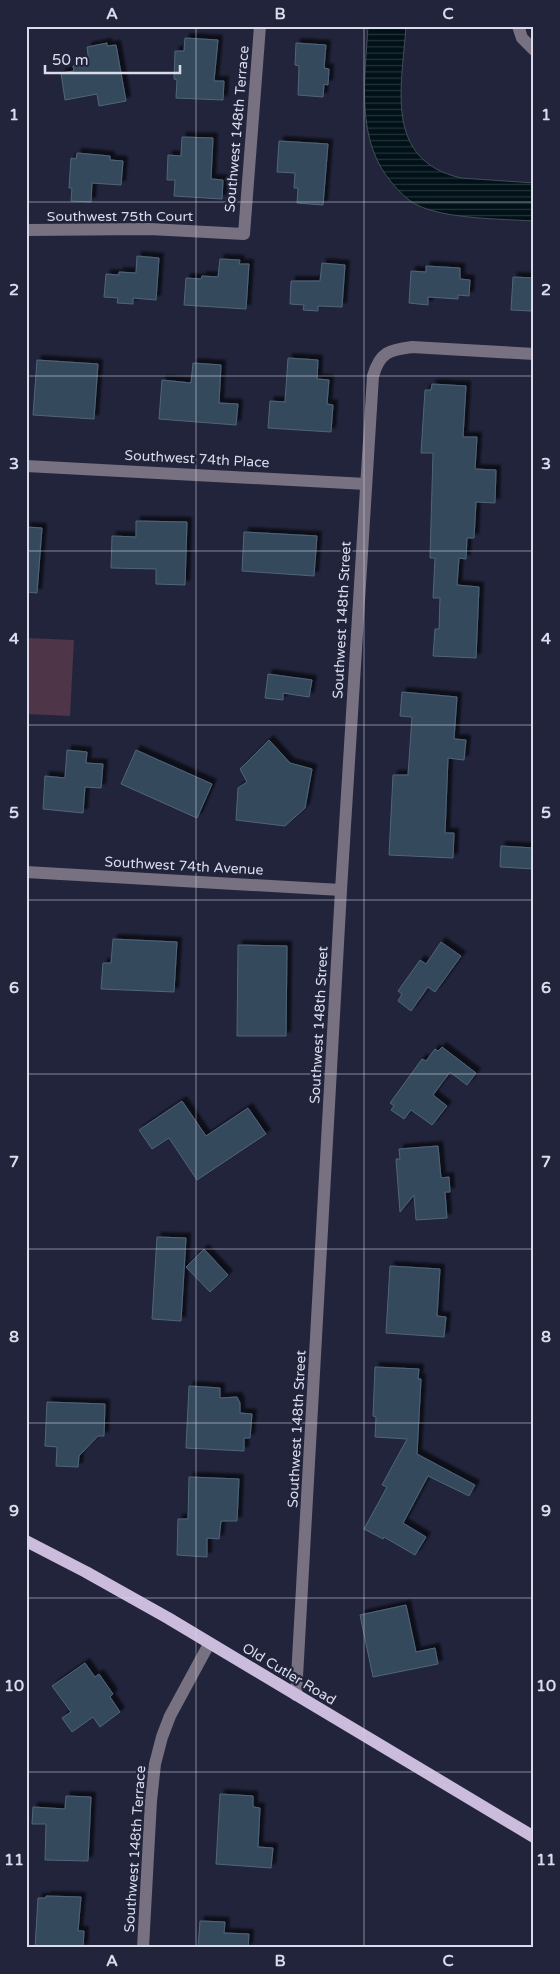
<svg xmlns="http://www.w3.org/2000/svg" width="560" height="1974" font-family="'Varela Round',sans-serif">
  <style>
    .green { fill: #4e3548 }
    .water { fill: url(#water-rules); stroke: #414e57 }
    .building { fill: #35495d; stroke: #4f657a; filter: url(#shadow) }
    .lines { fill: none; stroke-linecap: round; stroke-linejoin: round }
    .minor { stroke: #787181; stroke-width: 12 }
    .major { stroke: #cbbcdd; stroke-width: 12 }
    .grid { fill: none; stroke: #dadcec; stroke-width: 1; stroke-opacity: 0.55 }
    .labels { text-anchor: middle; dominant-baseline: central; stroke-width: 4.5; stroke-linejoin: round; paint-order: stroke }
    .street-label { font-size: 14px; fill: #dadcec; stroke: #21243b }
    .neatline { fill: none; stroke: #dadcec; stroke-width: 2 }
    .grid-label { font-size: 16px; text-anchor: middle; font-weight: bold; fill: #dadcec }
  </style>
  <defs>
    <pattern id="water-rules" width="6" height="5" patternUnits="userSpaceOnUse" patternTransform="scale(1.25)"><rect width="6" height="5" fill="#001117"/><path d="M0 2.5h6" fill="none" stroke="#253339"/></pattern>
    <filter id="shadow"><feDropShadow dx="4.5" dy="-4.5" stdDeviation="1" flood-color="#0009"/></filter>
  </defs>
  <rect width="100%" height="100%" fill="#21243b"/>
  <polygon class="green" points="26,638 74,640 70,716 26,714"/>
  <path class="water" d="M368,26h38c-4,61 -23,134 55,152l73,5v38c-32,-2 -89,-2 -117,-16 -10,-5 -17,-13 -25,-22 -37,-43 -27,-104 -24,-157z"/>
  <g class="building">
    <polygon points="185,38 218,40 214,81 224,81 223,100 176,98 177,80 174,79 175,51 184,51"/>
    <polygon points="107,43 107,46 116,45 126,101 99,106 97,94 65,100 61,73 74,71 73,66 89,62 87,47"/>
    <polygon points="296,43 326,45 324,68 329,69 328,85 324,84 323,97 298,95 299,66 295,65"/>
    <polygon points="182,137 213,138 211,179 223,180 222,199 174,196 175,180 167,180 168,155 181,156"/>
    <polygon points="279,141 328,144 323,205 297,203 298,188 294,188 295,173 277,172"/>
    <polygon points="77,153 110,156 110,160 123,161 121,185 92,183 91,202 71,201 72,188 69,188 71,158 76,159"/>
    <polygon points="137,256 159,258 156,300 133,298 133,304 117,303 118,298 104,297 106,274 119,275 119,272 136,273"/>
    <polygon points="220,259 240,260 239,264 249,264 246,309 184,305 186,278 201,279 202,276 218,277"/>
    <polygon points="322,263 345,265 342,307 318,306 318,311 303,310 304,305 290,304 291,281 320,281"/>
    <polygon points="426,266 460,268 460,279 470,280 469,296 458,295 458,299 428,297 428,305 409,303 411,271 426,272"/>
    <polygon points="513,277 534,278 534,302 532,302 531,311 511,310"/>
    <polygon points="288,358 318,360 317,379 329,380 327,404 333,405 331,432 268,428 270,401 285,402"/>
    <polygon points="37,360 98,364 94,419 33,415"/>
    <polygon points="193,363 221,365 219,403 238,404 236,425 159,419 162,380 191,383"/>
    <polygon points="432,384 466,386 463,437 477,437 475,469 496,470 495,503 476,502 474,538 467,538 466,559 459,558 457,585 479,587 476,658 433,656 435,629 439,629 440,598 433,598 435,558 430,558 433,453 421,453 425,390 431,390"/>
    <polygon points="136,521 187,522 185,585 156,584 156,569 111,568 112,536 136,537"/>
    <polygon points="26,527 42,528 37,593 26,592"/>
    <polygon points="244,532 317,536 314,576 242,571"/>
    <polygon points="268,674 312,680 309,697 283,693 283,700 265,698"/>
    <polygon points="402,692 457,697 454,739 466,740 464,760 448,758 445,833 454,833 453,858 389,855 393,775 408,775 412,717 400,716"/>
    <polygon points="269,740 290,763 312,769 305,808 285,826 236,820 238,788 247,782 240,769"/>
    <polygon points="67,750 87,752 86,763 103,764 101,788 85,787 83,813 43,809 45,776 65,778"/>
    <polygon points="136,750 212,784 197,818 121,784"/>
    <polygon points="501,846 534,848 534,869 500,867"/>
    <polygon points="113,939 177,942 174,992 101,989 103,963 111,963"/>
    <polygon points="441,942 461,956 435,992 428,987 411,1011 398,1001 402,994 398,991 420,960 426,964"/>
    <polygon points="238,945 287,946 286,1036 237,1036"/>
    <polygon points="442,1047 476,1073 467,1085 450,1072 433,1095 447,1106 432,1125 411,1110 404,1119 391,1110 394,1106 390,1103 422,1059 426,1061 435,1049 438,1051"/>
    <polygon points="182,1101 206,1136 248,1108 266,1134 197,1180 169,1138 152,1149 139,1130"/>
    <polygon points="438,1146 441,1178 449,1177 450,1192 445,1192 447,1218 416,1220 414,1195 400,1212 396,1159 400,1159 399,1149"/>
    <polygon points="157,1237 186,1238 181,1321 152,1319"/>
    <polygon points="204,1249 228,1275 210,1292 186,1267"/>
    <polygon points="390,1266 440,1269 437,1316 446,1317 444,1337 386,1333"/>
    <polygon points="375,1367 419,1369 418,1379 421,1379 417,1454 475,1485 469,1496 428,1476 403,1523 426,1537 415,1555 384,1537 383,1539 364,1529 387,1487 382,1485 407,1439 375,1437 376,1417 373,1416"/>
    <polygon points="189,1386 220,1388 220,1398 237,1397 240,1403 240,1413 252,1414 250,1438 244,1438 244,1451 186,1448"/>
    <polygon points="47,1402 105,1404 104,1436 98,1436 79,1456 78,1467 56,1466 57,1447 45,1446"/>
    <polygon points="189,1477 239,1479 237,1521 221,1521 219,1539 207,1538 207,1557 177,1555 178,1519 188,1519"/>
    <polygon points="406,1605 416,1652 435,1648 438,1664 373,1677 360,1615"/>
    <polygon points="85,1663 95,1677 99,1674 113,1694 110,1697 120,1712 100,1727 93,1717 72,1732 62,1718 71,1712 52,1686"/>
    <polygon points="220,1794 253,1796 253,1807 260,1808 258,1847 273,1848 271,1868 216,1864"/>
    <polygon points="66,1796 91,1797 88,1861 45,1860 46,1824 32,1824 33,1807 65,1809"/>
    <polygon points="46,1896 81,1897 78,1931 84,1931 83,1948 35,1948 38,1898 46,1898"/>
    <polygon points="200,1921 225,1922 224,1933 249,1934 248,1948 198,1948"/>
  </g>
  <g class="lines">
    <g class="minor">
      <polyline points="518,26 522,38 534,50"/>
      <polyline points="26,230 150,229 244,234 260,26"/>
      <polyline points="26,466 366,484"/>
      <polyline points="26,872 341,890"/>
      <path d="M296,1695l45,-805 32,-514c7,-24 16,-26 39,-29l122,7"/>
      <polyline points="143,1948 151,1801 155,1764 162,1737 170,1716 209,1644"/>
    </g>
    <polyline class="major" points="26,1541 86,1572 168,1618 534,1837"/>
  </g>
  <path class="grid" d="M196,26v1922M364,26v1922M26,202h508M26,376h508M26,551h508M26,725h508M26,900h508M26,1074h508M26,1249h508M26,1423h508M26,1598h508M26,1772h508"/>
  <g class="labels">
    <g class="street-label">
      <text transform="translate(237 129) rotate(-85)">Southwest 148th Terrace</text>
      <text x="120" y="216">Southwest 75th Court</text>
      <text transform="translate(197 459) rotate(3)">Southwest 74th Place</text>
      <text transform="translate(342 620) rotate(-87)">Southwest 148th Street</text>
      <text transform="translate(184 866) rotate(3)">Southwest 74th Avenue</text>
      <text transform="translate(319 1025) rotate(-87)">Southwest 148th Street</text>
      <text transform="translate(297 1429) rotate(-87)">Southwest 148th Street</text>
      <text transform="translate(289 1674) rotate(31)">Old Cutler Road</text>
      <text transform="translate(135 1849) rotate(-86)">Southwest 148th Terrace</text>
    </g>
  </g>
  <rect width="560" height="1974" fill="none" stroke="#21243b" stroke-width="55"/>
  <path d="M45 65v8h135v-8" fill="none" stroke="#dadcec" stroke-width="2.5"/>
  <text x="52" y="65" font-size="15" fill="#dadcec" stroke="#21243b" stroke-width="4" paint-order="stroke">50 m</text>
  <rect x="28" y="28" width="504" height="1918" class="neatline"/>
  <g class="grid-label">
    <text x="112" y="19">A</text>
    <text x="280" y="19">B</text>
    <text x="448" y="19">C</text>
    <text x="14" y="120">1</text>
    <text x="546" y="120">1</text>
    <text x="14" y="295">2</text>
    <text x="546" y="295">2</text>
    <text x="14" y="469">3</text>
    <text x="546" y="469">3</text>
    <text x="14" y="644">4</text>
    <text x="546" y="644">4</text>
    <text x="14" y="818">5</text>
    <text x="546" y="818">5</text>
    <text x="14" y="993">6</text>
    <text x="546" y="993">6</text>
    <text x="14" y="1167">7</text>
    <text x="546" y="1167">7</text>
    <text x="14" y="1342">8</text>
    <text x="546" y="1342">8</text>
    <text x="14" y="1516">9</text>
    <text x="546" y="1516">9</text>
    <text x="14" y="1691">10</text>
    <text x="546" y="1691">10</text>
    <text x="14" y="1865">11</text>
    <text x="546" y="1865">11</text>
    <text x="112" y="1966">A</text>
    <text x="280" y="1966">B</text>
    <text x="448" y="1966">C</text>
  </g>
</svg>
